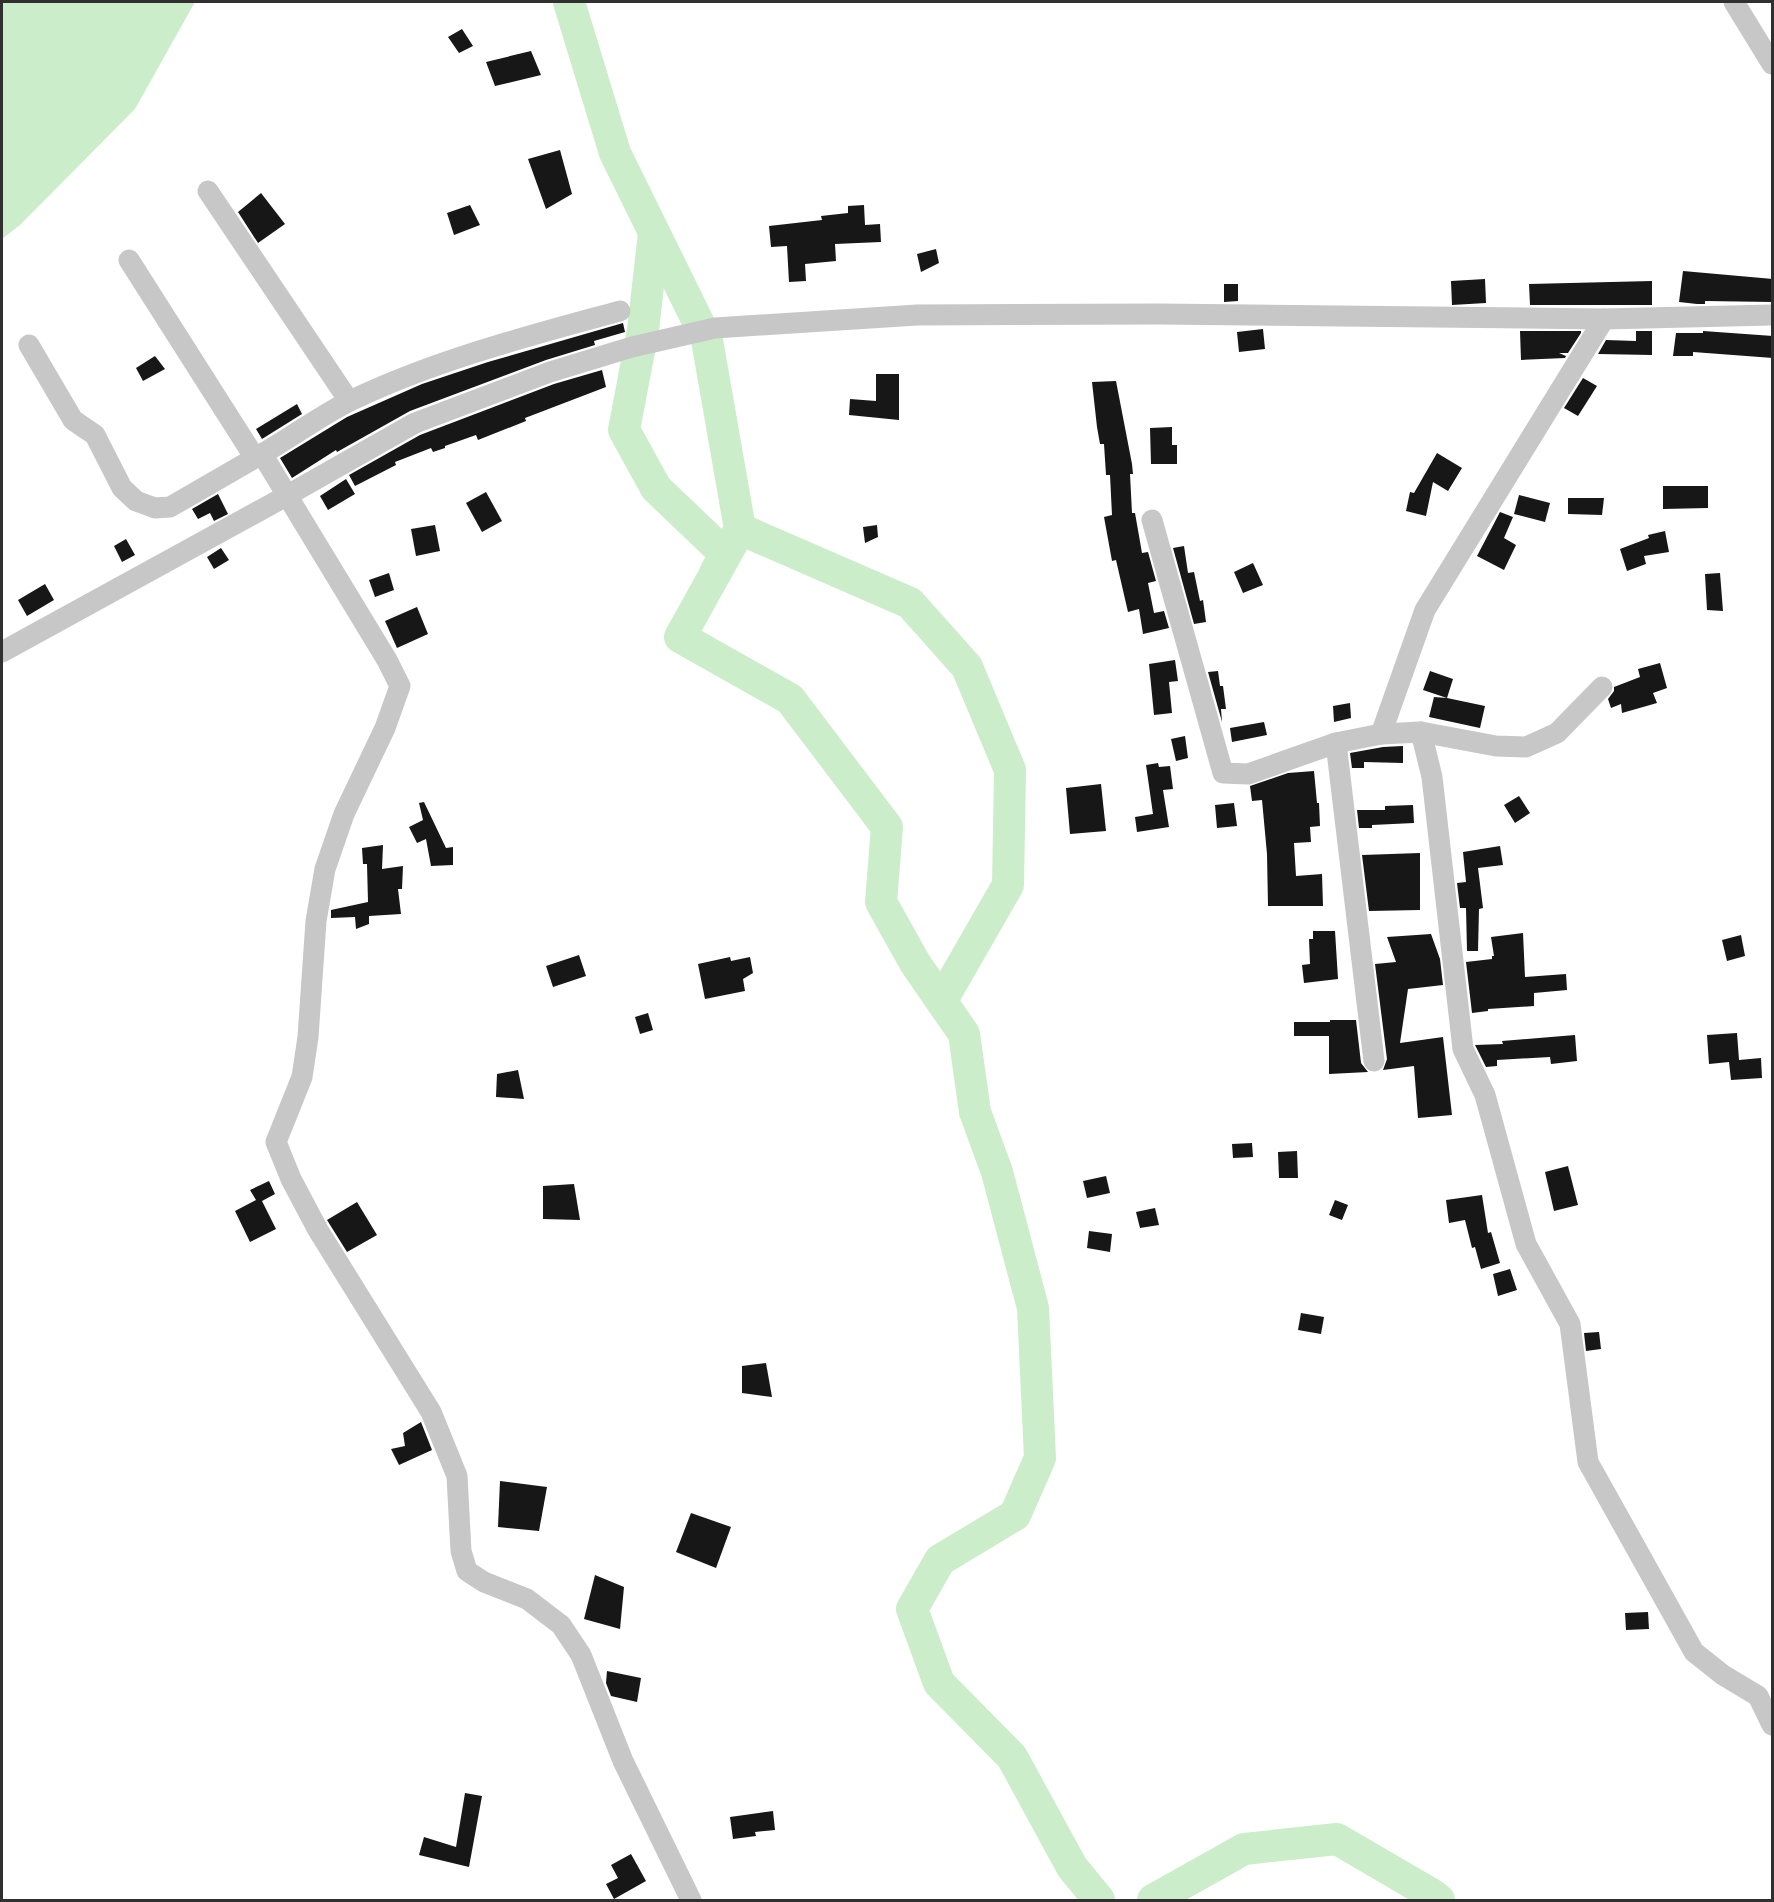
<svg xmlns="http://www.w3.org/2000/svg" width="1774" height="1902" font-family="Poppins,sans-serif">
  <style>
    .water { fill: #ccedc9 }
    .lines { fill: none; stroke-linecap: round; stroke-linejoin: round }
    .river { stroke: #ccedc9; stroke-width: 32 }
    .building { fill: #171717 }
    .minor { stroke: #c7c7c7; stroke-width: 21 }
  </style>
  <rect width="100%" height="100%" fill="#fff"/>
  <polygon class="water" points="2,2 195,2 135,109 20,225 2,239"/>
  <g class="lines">
    <g class="river">
      <polyline points="569,2 615,153 707,340 740,529 680,637 790,699 887,827 881,902 915,963 964,1034 975,1112 997,1172 1033,1308 1040,1458 1015,1515 940,1560 912,1609 939,1683 1012,1757 1072,1867 1099,1900"/>
      <polyline points="654,233 643,330 624,430 656,488 725,554 715,573"/>
      <polyline points="740,529 910,603 967,667 1010,770 1008,885 942,1000"/>
      <polyline points="1153,1900 1244,1849 1337,1839 1433,1895 1439,1900"/>
    </g>
  </g>
  <g class="building">
    <polygon points="462,29 473,46 459,53 448,37"/>
    <polygon points="531,51 541,75 495,86 486,62"/>
    <polygon points="560,150 572,194 546,209 528,159"/>
    <polygon points="261,193 285,224 258,243 238,212"/>
    <polygon points="470,205 480,225 454,235 447,213"/>
    <polygon points="864,205 865,225 880,224 881,242 835,244 836,261 805,264 806,281 789,282 787,246 771,247 769,226 822,220 821,216 848,213 848,206"/>
    <polygon points="936,249 939,263 921,272 917,254"/>
    <polygon points="1683,271 1773,279 1773,302 1705,301 1705,304 1697,304 1679,302"/>
    <polygon points="1485,279 1486,303 1452,305 1451,281"/>
    <polygon points="1652,281 1652,305 1530,305 1529,284"/>
    <polygon points="1224,284 1238,284 1238,301 1224,302"/>
    <polygon points="623,323 625,332 594,341 595,345 546,360 410,411 337,452 336,450 292,478 280,458 347,417 422,384 488,362"/>
    <polygon points="1263,329 1265,349 1239,352 1237,332"/>
    <polygon points="1520,331 1581,331 1581,333 1568,353 1559,353 1566,356 1565,358 1521,360"/>
    <polygon points="1636,331 1652,331 1652,355 1598,354 1606,340 1636,341"/>
    <polygon points="1703,331 1773,336 1773,358 1693,352 1693,356 1673,356 1676,333 1703,333"/>
    <polygon points="155,356 165,369 143,381 136,368"/>
    <polygon points="602,370 606,387 525,418 526,421 478,440 476,435 445,446 445,448 433,452 431,448 395,462 396,465 355,486 349,475 420,435 554,384"/>
    <polygon points="876,374 899,374 899,420 849,415 850,399 876,401"/>
    <polygon points="1583,378 1597,386 1578,416 1564,408"/>
    <polygon points="1116,381 1132,464 1133,474 1130,474 1132,513 1135,513 1142,553 1148,552 1156,581 1148,583 1154,613 1164,611 1169,628 1143,634 1139,609 1128,612 1116,560 1112,561 1104,517 1112,515 1110,475 1106,475 1104,444 1100,444 1097,427 1092,382"/>
    <polygon points="297,404 302,414 262,439 256,429"/>
    <polygon points="1172,427 1172,445 1177,445 1177,464 1151,464 1150,428"/>
    <polygon points="1437,453 1462,468 1448,491 1433,482 1426,516 1406,511 1410,492 1414,493"/>
    <polygon points="346,479 355,494 328,510 320,496"/>
    <polygon points="1663,486 1708,486 1708,508 1663,509"/>
    <polygon points="486,492 502,521 482,532 466,503"/>
    <polygon points="218,494 228,514 214,521 210,513 198,519 192,509"/>
    <polygon points="1519,495 1550,503 1545,522 1514,514"/>
    <polygon points="1568,498 1604,498 1602,515 1568,514"/>
    <polygon points="1500,512 1513,517 1504,538 1516,545 1504,570 1477,556"/>
    <polygon points="435,525 440,551 416,556 411,529"/>
    <polygon points="877,525 878,537 865,543 863,527"/>
    <polygon points="1665,531 1669,552 1644,556 1646,564 1627,571 1620,549 1649,538 1648,535"/>
    <polygon points="126,539 135,555 122,562 114,546"/>
    <polygon points="1184,546 1188,573 1194,572 1200,601 1203,600 1206,622 1194,624 1173,548"/>
    <polygon points="221,548 229,560 214,569 207,557"/>
    <polygon points="1253,563 1263,585 1243,593 1234,572"/>
    <polygon points="389,573 394,590 375,597 369,580"/>
    <polygon points="1720,573 1723,611 1707,610 1705,574"/>
    <polygon points="45,584 54,600 27,616 18,600"/>
    <polygon points="417,607 428,634 397,648 385,621"/>
    <polygon points="1175,660 1178,681 1169,682 1172,713 1154,715 1149,664"/>
    <polygon points="1660,663 1667,688 1653,693 1657,703 1622,713 1621,704 1611,708 1608,699 1614,691 1614,687 1640,677 1638,669"/>
    <polygon points="1218,671 1220,686 1223,686 1226,709 1221,709 1222,722 1208,672"/>
    <polygon points="1430,671 1453,679 1447,698 1485,706 1480,728 1429,717 1434,697 1447,698 1423,690"/>
    <polygon points="1350,703 1351,718 1334,722 1333,706"/>
    <polygon points="1264,722 1267,735 1232,742 1230,728"/>
    <polygon points="1185,736 1188,758 1176,761 1171,739"/>
    <polygon points="1403,746 1403,763 1364,762 1364,768 1352,768 1350,753 1383,747"/>
    <polygon points="1158,763 1159,767 1170,766 1173,789 1163,790 1169,827 1137,832 1135,817 1153,814 1146,765"/>
    <polygon points="1314,771 1317,803 1319,803 1320,826 1310,827 1311,842 1294,843 1296,876 1322,874 1323,906 1268,906 1267,854 1262,800 1252,801 1250,786 1288,773"/>
    <polygon points="1101,784 1106,831 1070,834 1066,788"/>
    <polygon points="1519,796 1530,813 1515,823 1504,805"/>
    <polygon points="424,802 446,848 453,847 453,865 431,866 426,839 417,843 409,827 423,820 419,803"/>
    <polygon points="1234,803 1237,826 1217,828 1215,805"/>
    <polygon points="1413,805 1414,823 1372,825 1372,828 1359,828 1357,810 1385,810 1385,806"/>
    <polygon points="383,845 382,869 403,866 402,889 398,889 401,914 369,916 369,924 356,929 355,917 331,918 331,910 368,902 367,864 363,864 362,848"/>
    <polygon points="1500,846 1503,865 1478,868 1483,908 1479,909 1478,951 1467,951 1466,908 1460,908 1457,883 1466,882 1463,852"/>
    <polygon points="1420,853 1420,910 1369,911 1362,855"/>
    <polygon points="1313,931 1335,931 1338,979 1304,983 1302,965 1310,964 1309,939 1313,939"/>
    <polygon points="1523,933 1525,977 1566,974 1567,990 1534,993 1534,1006 1488,1009 1488,1011 1472,1013 1466,962 1492,959 1492,956 1494,956 1491,937"/>
    <polygon points="1431,934 1440,959 1443,985 1408,989 1400,1043 1443,1037 1452,1115 1418,1118 1414,1066 1383,1070 1387,1059 1375,964 1396,962 1387,937"/>
    <polygon points="1741,935 1745,956 1727,961 1722,940"/>
    <polygon points="579,955 586,976 553,987 546,966"/>
    <polygon points="730,957 731,961 750,957 753,973 743,979 745,991 705,999 698,964"/>
    <polygon points="648,1013 653,1030 640,1034 635,1017"/>
    <polygon points="1330,1020 1356,1020 1361,1063 1368,1072 1329,1074 1329,1036 1294,1036 1294,1022 1330,1022"/>
    <polygon points="1737,1033 1739,1060 1761,1058 1762,1078 1731,1080 1729,1062 1709,1064 1707,1035"/>
    <polygon points="1575,1035 1577,1061 1551,1064 1550,1057 1497,1060 1497,1066 1486,1067 1475,1045 1503,1044 1502,1041"/>
    <polygon points="518,1070 524,1099 496,1097 497,1074"/>
    <polygon points="1252,1143 1253,1157 1233,1158 1232,1144"/>
    <polygon points="1297,1151 1298,1178 1279,1178 1278,1152"/>
    <polygon points="1568,1166 1578,1205 1554,1211 1545,1172"/>
    <polygon points="1106,1176 1110,1193 1087,1198 1083,1181"/>
    <polygon points="269,1181 275,1194 262,1201 276,1229 250,1242 235,1211 256,1200 250,1190"/>
    <polygon points="574,1184 580,1220 543,1219 543,1186"/>
    <polygon points="1482,1195 1488,1233 1491,1232 1500,1263 1481,1269 1475,1247 1472,1248 1465,1220 1449,1223 1446,1200"/>
    <polygon points="1335,1200 1348,1205 1342,1220 1329,1215"/>
    <polygon points="357,1202 377,1235 347,1252 327,1220"/>
    <polygon points="1155,1208 1159,1225 1140,1228 1136,1212"/>
    <polygon points="1089,1231 1112,1234 1110,1252 1087,1248"/>
    <polygon points="1510,1269 1517,1290 1498,1296 1493,1274"/>
    <polygon points="1301,1313 1324,1317 1321,1334 1298,1330"/>
    <polygon points="1599,1332 1601,1349 1586,1351 1584,1333"/>
    <polygon points="766,1363 772,1397 742,1393 742,1366"/>
    <polygon points="421,1422 432,1450 399,1465 391,1449 405,1446 403,1433"/>
    <polygon points="500,1481 547,1487 539,1531 498,1527"/>
    <polygon points="691,1513 731,1527 716,1568 676,1552"/>
    <polygon points="595,1575 624,1587 620,1629 584,1619"/>
    <polygon points="1648,1612 1649,1629 1626,1630 1625,1613"/>
    <polygon points="607,1671 641,1678 637,1702 611,1696 606,1683"/>
    <polygon points="465,1793 482,1796 469,1867 419,1855 424,1837 456,1847"/>
    <polygon points="773,1811 775,1830 755,1832 756,1836 733,1839 730,1817"/>
    <polygon points="631,1854 646,1881 614,1899 606,1884 618,1878 611,1865"/>
  </g>
  <g class="lines">
    <g class="minor">
      <polyline points="1734,2 1772,64"/>
      <polyline points="208,191 349,401"/>
      <polyline points="129,260 255,458"/>
      <polyline points="29,345 73,420 95,435 122,488 136,501 155,508 170,507 262,454 387,660 400,686 385,728 344,814 325,869 316,921 308,1037 302,1077 276,1142 291,1179 318,1230 431,1412 457,1476 461,1551 467,1571 484,1582 527,1599 561,1625 581,1655 623,1761 691,1900"/>
      <path d="M262,454c30,-17 59,-39 90,-54 86,-41 177,-64 268,-89"/>
      <polyline points="1152,520 1223,773 1248,774 1336,743 1381,734 1421,732 1432,777 1463,1049 1485,1095 1526,1244 1570,1324 1588,1462 1694,1652 1723,1675 1758,1696 1772,1725"/>
      <polyline points="2,652 288,495 415,423 550,372 632,347 715,328 917,315 1160,314 1604,319 1772,315"/>
      <polyline points="1421,732 1496,746 1526,747 1557,733 1602,687"/>
      <polyline points="1381,734 1425,610 1604,319"/>
      <polyline points="1336,743 1374,1061"/>
    </g>
  </g>
  <rect width="1774" height="1902" fill="none" stroke="#303030" stroke-width="6"/>
</svg>
